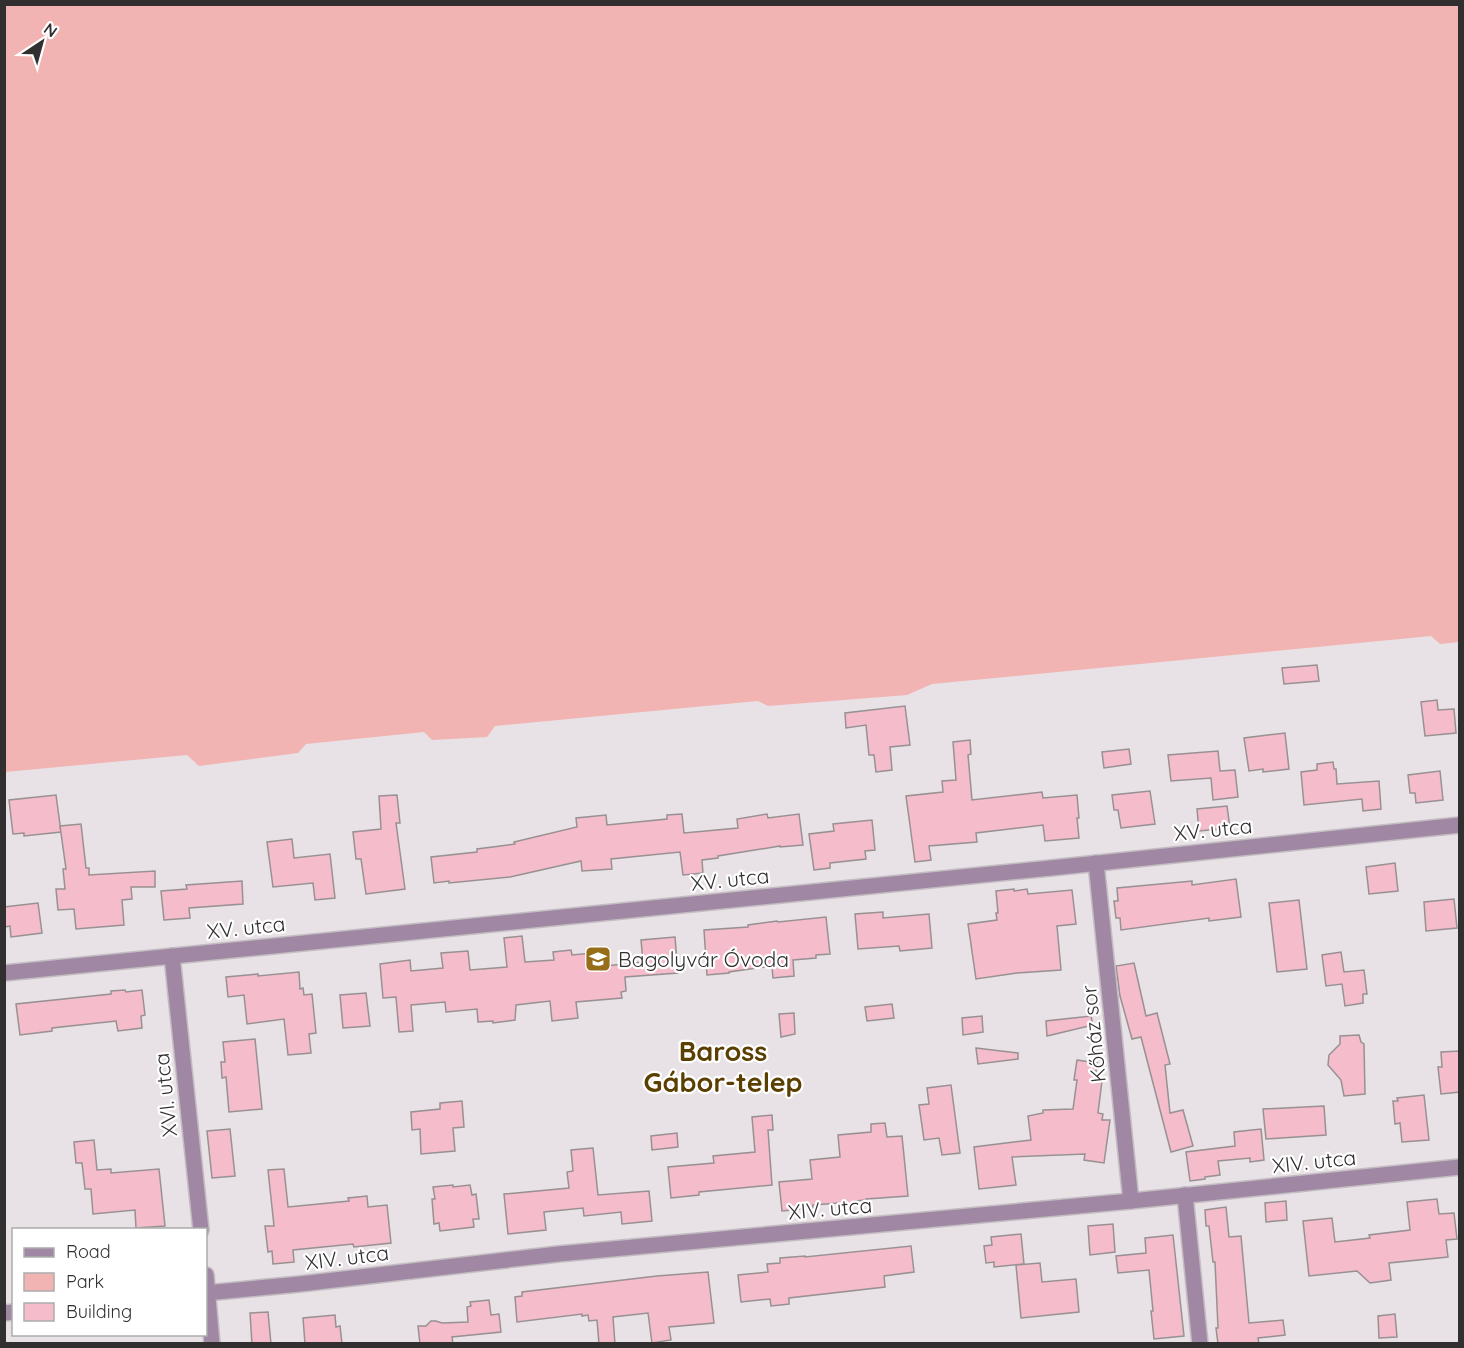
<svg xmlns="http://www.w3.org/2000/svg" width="1464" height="1348" font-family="Quicksand,sans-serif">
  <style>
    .green { fill: #f1b4b2 }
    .building { fill: #f5bccb; stroke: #989193; stroke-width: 1.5 }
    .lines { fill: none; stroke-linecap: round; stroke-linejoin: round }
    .minor-casing { stroke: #c3bdc1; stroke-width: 18 }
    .minor { stroke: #a088a5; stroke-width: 15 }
    .labels { text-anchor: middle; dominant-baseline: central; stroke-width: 4.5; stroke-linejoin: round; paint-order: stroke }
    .street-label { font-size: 21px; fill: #312f30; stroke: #fff }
    .poi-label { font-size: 21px; fill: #312f30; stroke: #fff; text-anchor: start }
    .district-label { font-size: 27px; font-weight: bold; fill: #5b3f01; stroke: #fff }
  </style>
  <rect width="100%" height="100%" fill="#e8e1e5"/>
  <polygon class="green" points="4,5 1459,5 1459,642 1440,644 1431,636 932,684 907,695 768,706 758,701 495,726 487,737 432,740 424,732 306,744 298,753 199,766 187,755 5,772"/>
  <g class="building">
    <polygon points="1317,665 1319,681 1284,684 1282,668"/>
    <polygon points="1437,700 1438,710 1454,709 1456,733 1425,736 1421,702"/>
    <polygon points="905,706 910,745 890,747 892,770 876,772 874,755 869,755 866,725 846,728 845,713"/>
    <polygon points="1285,733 1289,769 1263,772 1263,769 1249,771 1244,738"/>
    <polygon points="970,740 971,754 968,755 972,800 1042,792 1043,798 1077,795 1079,818 1077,818 1079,838 1045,841 1043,825 976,833 977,842 929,846 931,860 915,862 906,796 943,792 942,781 956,780 953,742"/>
    <polygon points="1129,749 1131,764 1104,768 1102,752"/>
    <polygon points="1218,751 1220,771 1235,770 1238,797 1213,800 1211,778 1171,781 1168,755"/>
    <polygon points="1333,762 1334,769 1336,769 1337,784 1379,781 1381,809 1363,811 1362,799 1304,805 1301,772 1317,770 1317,764"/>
    <polygon points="1440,771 1443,800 1416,803 1415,793 1410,793 1408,775"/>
    <polygon points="1150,791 1155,824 1121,828 1118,810 1114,810 1112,795"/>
    <polygon points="56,795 61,832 24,836 24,833 13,834 9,800"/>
    <polygon points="397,795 400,823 396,823 405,889 366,894 361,859 356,859 353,832 381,829 379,796"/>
    <polygon points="1227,806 1230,828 1199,831 1197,809"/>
    <polygon points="682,814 684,833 738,828 737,819 767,814 768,818 799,814 803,845 780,847 780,846 718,856 718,858 702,860 703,873 683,875 680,852 611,859 612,869 582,871 581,861 510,877 449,883 449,881 434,883 431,857 477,852 477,849 515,844 514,842 577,827 576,818 606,815 607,825 667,819 667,815"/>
    <polygon points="872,820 875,850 865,851 866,859 830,863 830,868 814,870 809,834 834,831 833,824"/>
    <polygon points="81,824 86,868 89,868 89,875 155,871 155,887 131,887 132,899 122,900 124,925 76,929 74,909 58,910 56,889 65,889 63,869 66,869 60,826"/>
    <polygon points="292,839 294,858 330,854 335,898 315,900 313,883 273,887 267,842"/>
    <polygon points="1395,863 1398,891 1369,894 1366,867"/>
    <polygon points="1236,879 1241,917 1209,921 1209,918 1121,930 1120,918 1116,918 1114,901 1118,901 1117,888 1192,881 1192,885"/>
    <polygon points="242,881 243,904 189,908 190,918 164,920 161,891 187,889 186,885"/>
    <polygon points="1014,889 1014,891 1027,889 1028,894 1072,890 1076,924 1057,926 1061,970 1017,973 976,979 968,924 997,920 996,913 998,913 996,891"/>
    <polygon points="1454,899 1457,928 1426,931 1424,902"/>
    <polygon points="1299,900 1307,969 1277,972 1269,903"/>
    <polygon points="38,903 42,933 11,937 10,926 4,927 4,907"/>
    <polygon points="883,912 883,918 929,914 932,948 900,951 899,946 858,949 855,914"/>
    <polygon points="826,917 830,954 816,955 816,958 793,960 794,976 773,978 772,966 729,972 729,973 707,975 704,930 748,927 748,925 777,921 778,922"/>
    <polygon points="522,936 525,962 554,960 553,952 571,950 572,955 604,952 605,966 643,962 641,940 675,937 678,973 625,977 626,991 621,992 622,998 576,1002 578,1018 552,1021 550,1001 516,1005 515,1020 493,1023 493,1021 478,1022 477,1009 446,1012 445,1002 411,1005 413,1031 399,1032 396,997 383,998 380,964 410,960 411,971 443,968 441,953 468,951 470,970 507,967 504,938"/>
    <polygon points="1341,952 1344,972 1364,970 1367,994 1363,994 1363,1003 1345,1006 1342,984 1326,986 1322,955"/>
    <polygon points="1134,963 1146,1016 1157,1013 1170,1064 1165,1065 1170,1113 1183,1110 1193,1146 1171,1152 1141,1037 1132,1039 1120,996 1116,966"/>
    <polygon points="299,972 300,989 303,988 304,995 312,994 316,1033 309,1034 311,1053 288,1055 284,1019 247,1024 244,995 228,997 226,977 258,974 258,976"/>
    <polygon points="125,990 126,992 142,990 145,1015 141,1016 142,1028 118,1031 116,1021 52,1028 52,1031 20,1035 16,1004 111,994 111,991"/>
    <polygon points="366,993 370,1026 343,1028 340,995"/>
    <polygon points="892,1004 894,1018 867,1021 865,1007"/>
    <polygon points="794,1013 795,1034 781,1037 779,1014"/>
    <polygon points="982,1016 983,1032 963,1035 962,1018"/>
    <polygon points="1091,1016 1093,1025 1047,1036 1046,1021"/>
    <polygon points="1359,1035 1361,1042 1364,1044 1365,1094 1344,1096 1341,1080 1328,1065 1329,1055 1340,1044 1340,1036"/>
    <polygon points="255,1039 262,1109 229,1112 226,1077 222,1078 221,1062 225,1062 223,1042"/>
    <polygon points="976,1048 1018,1053 1018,1059 978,1064"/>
    <polygon points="1460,1051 1460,1092 1441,1094 1438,1067 1442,1067 1441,1052"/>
    <polygon points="1077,1060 1097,1063 1095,1080 1102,1081 1098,1113 1103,1114 1102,1120 1110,1120 1104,1163 1084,1160 1085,1154 1012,1157 1016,1185 979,1189 974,1147 1031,1140 1028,1116 1043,1113 1043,1110 1073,1109 1077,1080 1074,1080"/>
    <polygon points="951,1085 960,1153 942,1155 939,1138 924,1140 919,1105 929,1104 927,1088"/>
    <polygon points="1424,1095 1429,1140 1402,1142 1400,1123 1395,1124 1393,1101 1398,1101 1397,1098"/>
    <polygon points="462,1101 464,1127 453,1128 455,1151 421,1154 420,1129 412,1130 411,1112 440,1109 440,1103"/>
    <polygon points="1324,1106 1326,1135 1266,1139 1263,1109"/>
    <polygon points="772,1115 773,1130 768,1130 772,1185 699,1192 699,1195 671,1198 668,1167 714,1163 713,1156 755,1152 752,1117"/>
    <polygon points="885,1123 887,1137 902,1136 908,1196 866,1199 866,1200 855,1201 853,1204 843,1205 839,1203 813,1205 813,1208 782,1211 779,1182 812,1179 810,1160 840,1157 838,1135 871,1132 871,1124"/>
    <polygon points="230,1129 235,1176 212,1178 207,1131"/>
    <polygon points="1261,1129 1264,1160 1250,1162 1250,1158 1218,1161 1220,1175 1205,1177 1205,1179 1190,1181 1186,1152 1235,1146 1234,1132"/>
    <polygon points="677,1133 678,1147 652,1150 651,1136"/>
    <polygon points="94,1140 97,1170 111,1169 111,1173 159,1169 165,1226 136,1228 135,1210 93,1214 91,1189 85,1189 82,1163 76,1163 74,1142"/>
    <polygon points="593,1148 598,1195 649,1191 652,1221 622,1224 621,1212 584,1216 583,1208 544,1212 546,1230 508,1234 504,1194 569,1188 567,1172 573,1171 571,1150"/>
    <polygon points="284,1169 288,1207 349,1201 348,1198 367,1196 368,1207 387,1205 391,1243 354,1247 353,1244 293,1250 294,1262 273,1264 272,1251 268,1252 265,1226 274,1226 268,1170"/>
    <polygon points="453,1185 453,1187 470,1185 472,1195 476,1194 479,1219 473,1219 474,1227 440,1231 439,1223 434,1224 432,1199 435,1199 433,1187"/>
    <polygon points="1437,1199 1439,1214 1454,1213 1457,1239 1446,1240 1448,1257 1389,1263 1391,1280 1370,1283 1357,1271 1309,1276 1303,1221 1332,1218 1335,1242 1370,1238 1369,1235 1410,1230 1407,1202"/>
    <polygon points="1286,1201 1287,1220 1266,1222 1265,1203"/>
    <polygon points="1226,1207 1229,1237 1241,1236 1249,1323 1283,1320 1285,1335 1258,1338 1259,1344 1218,1344 1216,1328 1218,1328 1215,1262 1213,1262 1209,1226 1206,1226 1205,1210"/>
    <polygon points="1113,1224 1115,1252 1090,1255 1088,1226"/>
    <polygon points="1021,1234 1024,1264 994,1267 994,1262 986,1263 984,1246 992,1245 991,1237"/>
    <polygon points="1173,1235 1184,1336 1154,1339 1151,1311 1153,1311 1149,1270 1118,1273 1116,1256 1146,1253 1145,1238"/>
    <polygon points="911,1246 914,1272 884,1276 885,1287 789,1298 789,1304 771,1306 770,1299 741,1302 738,1275 768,1272 767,1264 780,1263 780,1258 805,1256 805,1257"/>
    <polygon points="1040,1263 1042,1282 1076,1279 1079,1312 1021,1318 1016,1265"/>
    <polygon points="708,1272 714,1323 669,1327 671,1340 652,1343 648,1313 613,1317 615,1344 599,1344 597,1320 589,1321 588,1315 582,1316 582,1314 517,1322 515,1297 522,1296 522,1292 657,1276"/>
    <polygon points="489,1300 491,1315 499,1314 501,1332 452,1337 453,1344 420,1344 418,1326 426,1326 431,1321 436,1321 442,1323 468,1322 467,1307 471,1306 470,1302"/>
    <polygon points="268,1312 271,1344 252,1344 250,1313"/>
    <polygon points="1395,1314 1397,1337 1379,1338 1378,1316"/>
    <polygon points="335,1315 336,1327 340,1326 342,1344 305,1344 303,1318"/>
  </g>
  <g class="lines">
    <defs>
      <g id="minor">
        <polyline points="1096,863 1131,1201"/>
        <polyline points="172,956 201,1230"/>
        <polyline points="4,973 1051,868 1460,825"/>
        <polyline points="1185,1195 1200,1344"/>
        <polyline points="206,1275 212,1344"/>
        <polyline points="206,1293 300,1284 558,1254 1131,1201 1460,1167"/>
        <polyline points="4,1313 14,1312"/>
      </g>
    </defs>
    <use href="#minor" class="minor-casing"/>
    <use href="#minor" class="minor"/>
  </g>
  <defs>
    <symbol id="school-square" viewBox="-11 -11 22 22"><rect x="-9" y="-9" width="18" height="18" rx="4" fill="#966d19" stroke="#fff"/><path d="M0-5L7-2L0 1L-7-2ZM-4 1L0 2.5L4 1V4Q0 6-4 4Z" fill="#fff"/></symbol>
  </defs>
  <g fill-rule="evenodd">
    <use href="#school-square" x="583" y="944" width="30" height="30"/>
  </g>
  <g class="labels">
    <g class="street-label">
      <text transform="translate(1213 829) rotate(-6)">XV. utca</text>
      <text transform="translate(730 879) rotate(-6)">XV. utca</text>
      <text transform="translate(246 927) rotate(-6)">XV. utca</text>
      <text transform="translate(1093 1034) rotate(-96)">Kőház sor</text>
      <text transform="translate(165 1095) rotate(-96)">XVI. utca</text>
      <text transform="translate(1314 1161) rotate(-6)">XIV. utca</text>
      <text transform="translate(830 1208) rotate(-5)">XIV. utca</text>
      <text transform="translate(347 1257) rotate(-7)">XIV. utca</text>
    </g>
    <g class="poi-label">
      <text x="618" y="959">Bagolyvár Óvoda</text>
    </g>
    <g class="district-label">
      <text x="723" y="1051">Baross<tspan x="723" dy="31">Gábor-telep</tspan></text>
    </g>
  </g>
  <rect width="1464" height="1348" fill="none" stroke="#312f30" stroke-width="12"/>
  <rect x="12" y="1228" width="195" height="108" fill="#ffffff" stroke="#adacac" stroke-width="1.5"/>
  <rect x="24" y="1248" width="30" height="9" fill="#a088a5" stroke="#adacac" stroke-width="1.5"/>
  <text x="66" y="1258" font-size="18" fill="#312f30">Road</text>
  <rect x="24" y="1273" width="30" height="18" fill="#f1b4b2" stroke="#adacac" stroke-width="1.5"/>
  <text x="66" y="1288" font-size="18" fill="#312f30">Park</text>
  <rect x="24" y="1303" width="30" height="18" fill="#f5bccb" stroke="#adacac" stroke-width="1.5"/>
  <text x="66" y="1318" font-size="18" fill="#312f30">Building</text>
  <g transform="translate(42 42) rotate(36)" stroke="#ffffff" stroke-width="4.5" paint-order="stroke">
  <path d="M0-4.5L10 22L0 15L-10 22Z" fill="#312f30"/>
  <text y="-9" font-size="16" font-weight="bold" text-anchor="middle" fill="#312f30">N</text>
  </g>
</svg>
